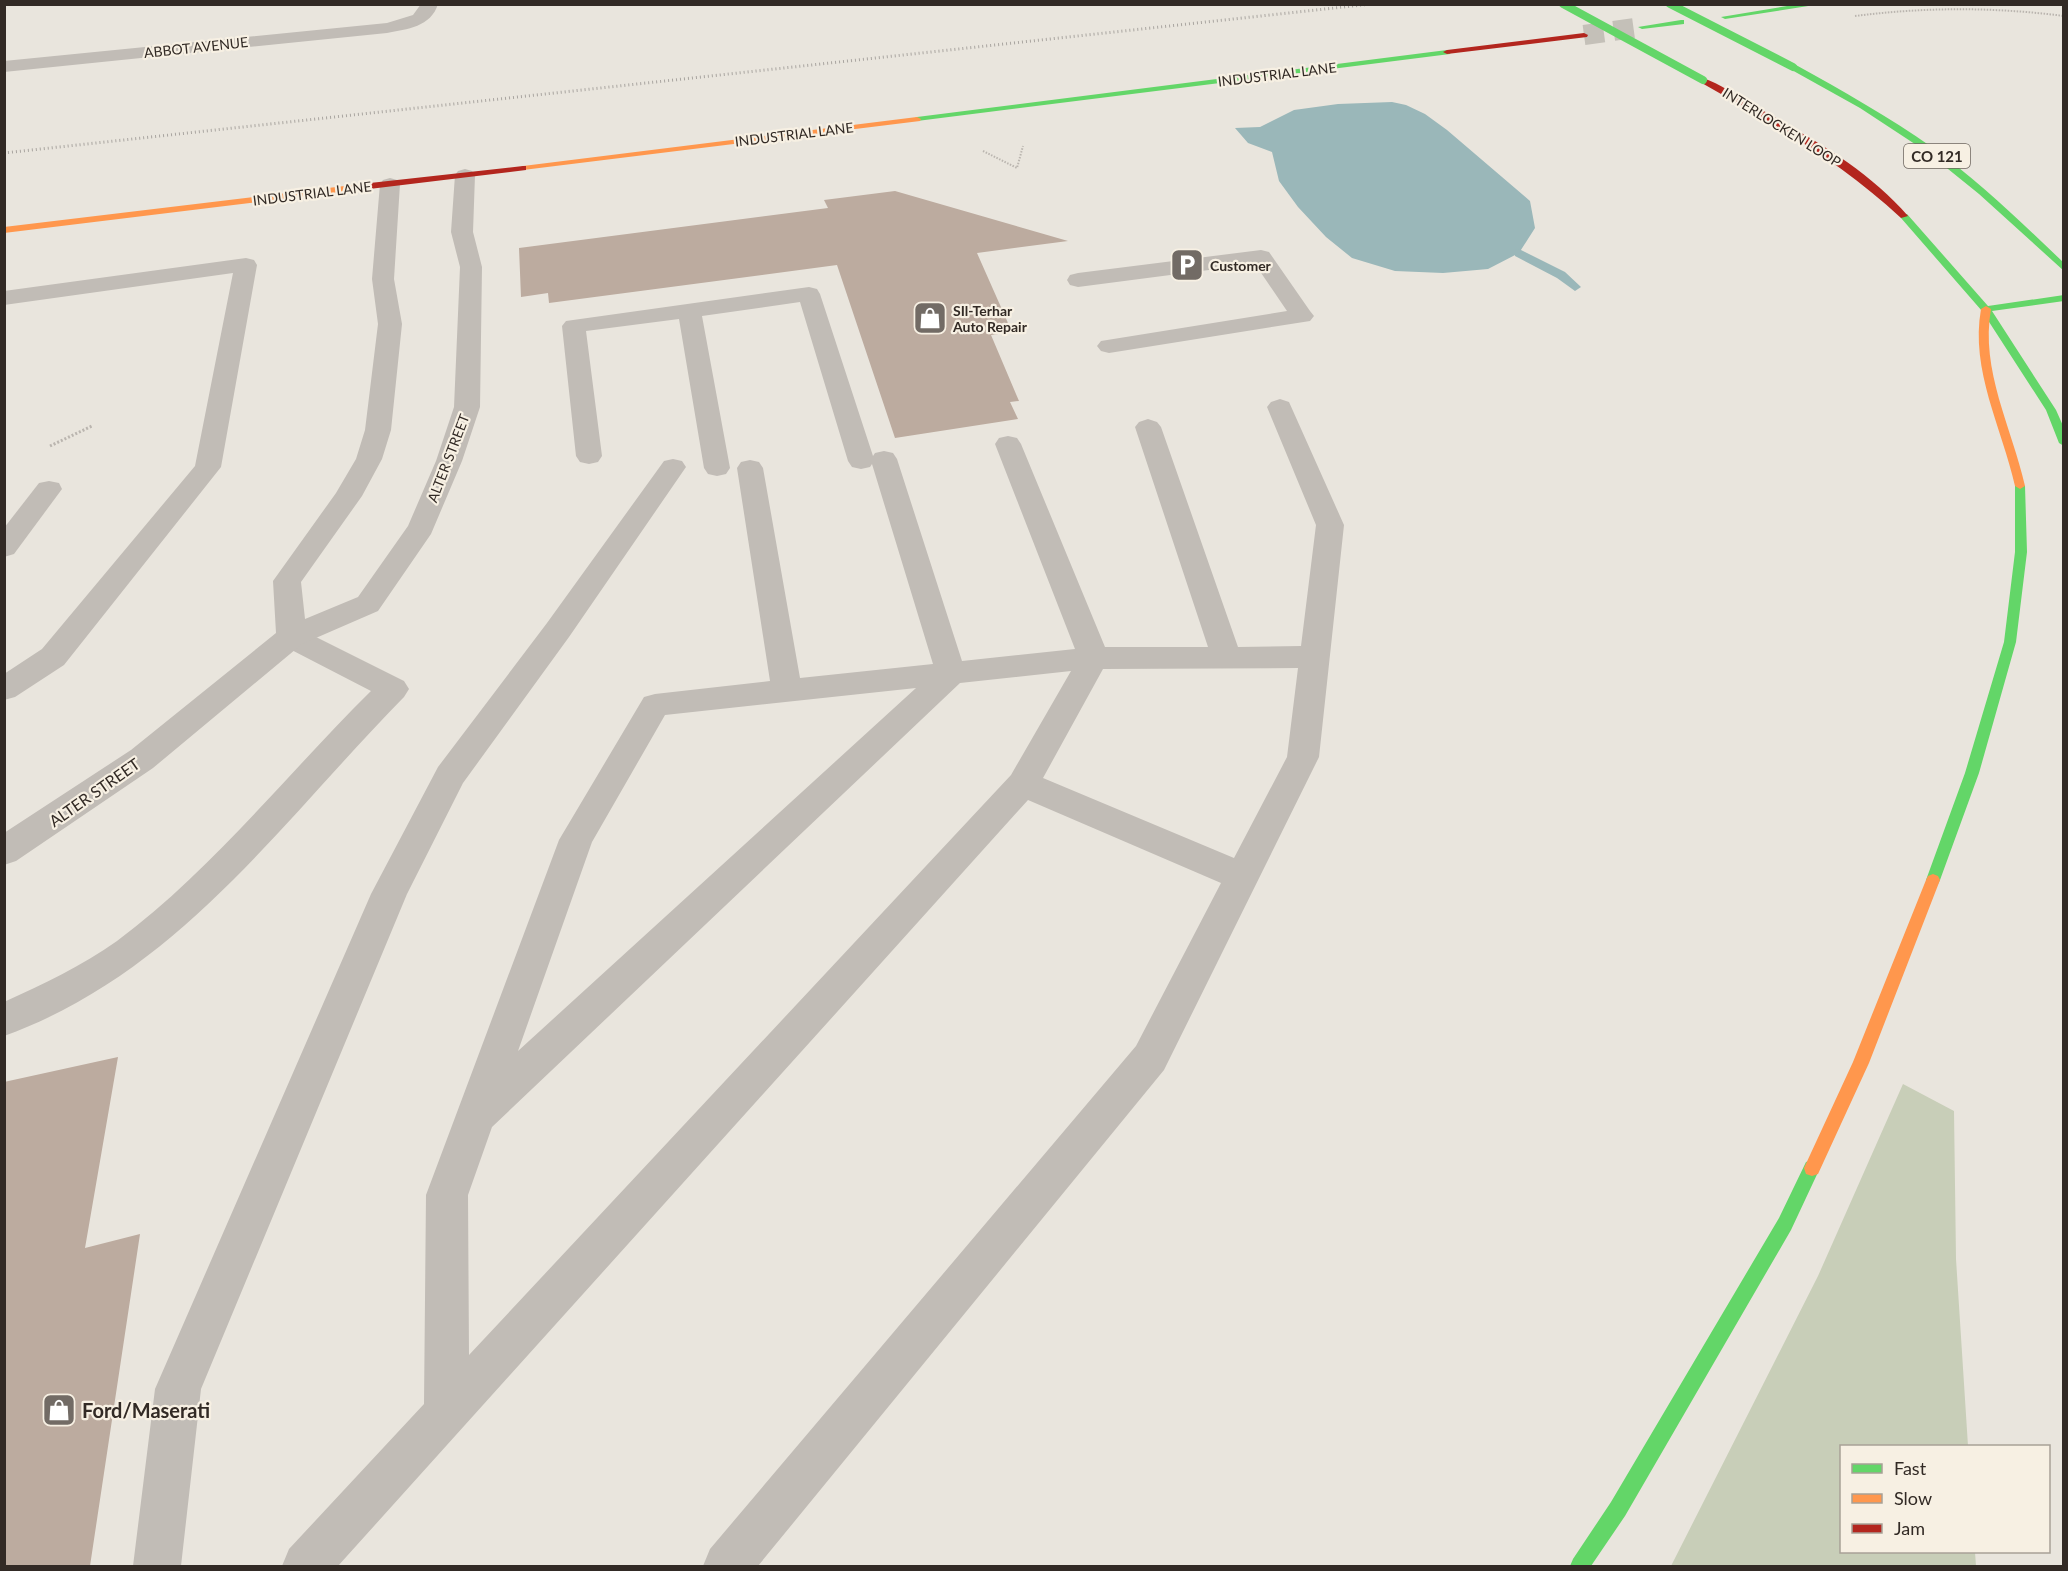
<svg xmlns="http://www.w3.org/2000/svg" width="2068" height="1571" font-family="Lato,sans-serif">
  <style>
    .green { fill: #c8ceb8 }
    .water { fill: #9ab7b9 }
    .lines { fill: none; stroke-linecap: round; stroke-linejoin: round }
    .stream { fill: #9ab7b9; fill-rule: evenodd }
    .building { fill: #bcab9f }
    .secondary-tunnel { stroke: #c4c0b8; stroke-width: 20; stroke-dasharray: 20 10; stroke-linecap: butt }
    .path-far1 { stroke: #bab5af; stroke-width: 2; stroke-dasharray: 1.5 1.5; stroke-linecap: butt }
    .path { stroke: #bab5af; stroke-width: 3; stroke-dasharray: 2 2; stroke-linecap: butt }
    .lane { fill: #c1bcb6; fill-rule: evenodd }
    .street { fill: #c1bcb6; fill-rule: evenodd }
    .fast { fill: #63d668; fill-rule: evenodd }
    .slow { fill: #ff974d; fill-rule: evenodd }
    .jam { fill: #b3261e; fill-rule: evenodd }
    .rail { stroke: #a9a5a0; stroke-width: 3; stroke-dasharray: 1 3; stroke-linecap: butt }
    .fast-bridge { stroke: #63d668; stroke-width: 8 }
    .labels { text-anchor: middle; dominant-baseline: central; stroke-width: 4.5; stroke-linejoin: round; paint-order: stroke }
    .far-street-label { font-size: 14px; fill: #322a25; stroke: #f7f0e3 }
    .far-poi-label { font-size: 14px; font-weight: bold; fill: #322a25; stroke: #f7f0e3; text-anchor: start }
    .shield { fill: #f7f0e3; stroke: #6d655e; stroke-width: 1.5 }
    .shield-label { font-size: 15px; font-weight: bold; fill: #322a25 }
    .street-label { font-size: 16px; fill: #322a25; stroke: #f7f0e3 }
    .near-poi-label { font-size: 20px; font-weight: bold; fill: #322a25; stroke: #f7f0e3; text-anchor: start }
  </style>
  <rect width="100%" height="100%" fill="#e9e5dd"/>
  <polygon class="green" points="1903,1084 1954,1111 1956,1259 1968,1446 1842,1446 1842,1552 1975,1552 1976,1566 1671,1566 1818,1276"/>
  <polygon class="water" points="1392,102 1406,105 1425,114 1447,130 1530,201 1535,228 1519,253 1488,269 1443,273 1395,271 1352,258 1326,237 1298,207 1279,181 1272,152 1248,143 1235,128 1260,127 1294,110 1338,104"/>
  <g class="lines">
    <polygon class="stream" points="1519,249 1565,272 1581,287 1575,291 1557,278 1515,256 1515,250"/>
  </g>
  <g class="building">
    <polygon points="895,191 1068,241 977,253 1012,332 991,335 1019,401 1010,402 1018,419 895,438 837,265 549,303 548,293 521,297 519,248 828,208 824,200"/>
    <polygon points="118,1057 85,1248 140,1234 90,1566 4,1566 4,1082"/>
  </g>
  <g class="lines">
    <polyline class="secondary-tunnel" points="1584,35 1642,27"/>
    <g class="path-far1">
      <path d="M1855,16c70,-9 139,-9 209,0"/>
      <polyline points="983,151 1017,168 1023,146"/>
    </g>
    <polyline class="path" points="50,446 92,426"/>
    <g class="lane">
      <polygon points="1261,250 1269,252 1310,311 1314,316 1310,321 1109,353 1101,351 1097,346 1101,341 1287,311 1255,264 1078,287 1070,285 1067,280 1070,275 1078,273"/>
      <polygon points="246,258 254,260 257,265 221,467 64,665 15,697 4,700 4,674 42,649 195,466 233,273 4,305 4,291"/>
      <path d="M809,287l8,2 3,5 53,162 2,-3 9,-2 9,2 4,6 65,202 113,-12 -80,-205 4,-6 9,-2 9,2 4,6 84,203h103l-73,-220 4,-5 9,-3 9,3 4,5 77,220 63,-1 15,-121 -49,-118 4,-5 9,-3 9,3 55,123 -25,232 -155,313 -406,496h-55l7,-17 426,-503 85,-163 -193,-83 -690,766h-56l7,-17 135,-145 2,-209 133,-355 85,-143 11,-3 115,-13 -33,-213 4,-6 9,-2 9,2 4,6 37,210 133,-14 -61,-200 -2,3 -9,2 -9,-2 -4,-6 -48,-159 -98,14 28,152 -4,6 -9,2 -9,-2 -4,-6 -25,-149 -93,12 16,125 -4,6 -9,2 -9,-2 -4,-6 -14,-130 4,-5zM1298,668l-11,89 -53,101 -191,-80 60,-109zM1071,671l-60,104 -542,580 -1,-160 24,-68 468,-444zM916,688l-398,363 74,-209 73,-127z"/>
      <polygon points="673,459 682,461 686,467 569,637 463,783 407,894 201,1389 181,1566 133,1566 155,1389 371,894 438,767 547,623 664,461"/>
      <polygon points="49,481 59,483 62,489 14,554 4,557 4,528 39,483"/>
      <path d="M291,627l11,3 102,51 5,8 -5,8c-124,126 -226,276 -400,339v-34c39,-18 78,-36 113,-61 95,-71 170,-167 254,-250l-91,-47 -4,-7 4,-7z"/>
    </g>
    <g class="street">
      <path d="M421,4h17c-7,23 -31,25 -51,29l-383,39v-11l383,-38 26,-8z"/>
      <polygon points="465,169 472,171 475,175 473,232 482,267 480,407 462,461 431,534 378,611 302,644 153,768 16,861 4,865 4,833 131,750 276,633 273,581 336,493 356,459 365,430 378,324 372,279 380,184 383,180 390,178 397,180 400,184 394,279 402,324 391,430 382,459 362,496 301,582 305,619 358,597 408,526 436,461 454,407 460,267 451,232 455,175 458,171"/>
    </g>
    <g class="fast">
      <polygon points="1799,4 1821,4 1725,19 1721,17"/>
      <polygon points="1681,20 1684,20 1684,24 1642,29 1638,27"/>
      <polygon points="1447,50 1451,52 1450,54 917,121 913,119 917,117"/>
      <path d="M1790,65h6c47,26 93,52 137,83 47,34 89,75 131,115v8l-85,-77 -52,-42 -67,-44 -70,-39z"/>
      <polygon points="1901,214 1907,214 1988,306 2064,295 2064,301 1992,311 2056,410 2064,428 2064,446 2059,443 2046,410 1982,311 1901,218"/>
      <polygon points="2020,483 2025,486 2027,552 2016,642 1979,773 1940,880 1938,884 1933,886 1928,884 1926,880 1965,773 2004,642 2015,552 2015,486"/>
      <polygon points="1812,1160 1818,1162 1820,1168 1791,1230 1625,1516 1591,1566 1570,1566 1573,1559 1611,1502 1779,1218 1806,1162"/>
    </g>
    <g class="slow">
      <polygon points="917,117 921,119 920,121 523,170 519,168 523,166"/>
      <polygon points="361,184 364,185 364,189 4,233 4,227"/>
      <path d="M1986,306l5,3c-11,61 21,119 34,177l-5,3 -5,-3c-13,-58 -45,-116 -34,-177z"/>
      <polygon points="1933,874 1938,876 1940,880 1869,1063 1818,1174 1812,1176 1806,1174 1804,1168 1853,1062 1926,880 1928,876"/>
    </g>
    <g class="jam">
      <polygon points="1584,33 1588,35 1587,37 1447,54 1443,52 1447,50"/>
      <path d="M1703,78c17,6 33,17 48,26 55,31 116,64 157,112l-7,2c-60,-56 -130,-96 -201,-136l-1,-2z"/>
      <polygon points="523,166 526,166 526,170 361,190 357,187 361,184"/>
    </g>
    <polyline class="rail" points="4,153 1371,4"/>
    <g class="fast-bridge">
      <polyline points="1563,4 1703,80"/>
      <polyline points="1670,4 1793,67"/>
    </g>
  </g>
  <defs>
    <symbol id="parking-square" viewBox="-11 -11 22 22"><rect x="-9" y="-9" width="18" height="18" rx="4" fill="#726b65" stroke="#f7f0e3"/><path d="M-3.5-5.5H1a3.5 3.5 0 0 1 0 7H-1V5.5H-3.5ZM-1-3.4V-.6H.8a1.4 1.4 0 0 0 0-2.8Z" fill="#fff"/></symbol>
    <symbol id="shop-square" viewBox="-11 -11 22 22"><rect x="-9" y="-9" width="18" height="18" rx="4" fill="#726b65" stroke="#f7f0e3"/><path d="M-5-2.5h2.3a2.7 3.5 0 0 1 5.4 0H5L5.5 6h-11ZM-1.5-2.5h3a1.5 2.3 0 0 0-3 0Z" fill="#fff"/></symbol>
  </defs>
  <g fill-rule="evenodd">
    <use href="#parking-square" x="1168" y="246" width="38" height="38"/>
    <use href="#shop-square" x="911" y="299" width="38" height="38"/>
    <use href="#shop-square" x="40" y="1391" width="38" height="38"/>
  </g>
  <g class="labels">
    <g class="far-street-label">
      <text transform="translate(196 47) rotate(-6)">ABBOT AVENUE</text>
      <text transform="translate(1277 74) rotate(-7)">INDUSTRIAL LANE</text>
      <text transform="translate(1782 127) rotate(32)">INTERLOCKEN LOOP</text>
      <text transform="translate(794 134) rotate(-7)">INDUSTRIAL LANE</text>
      <text transform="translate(312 193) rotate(-7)">INDUSTRIAL LANE</text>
      <text transform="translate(448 458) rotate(-69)">ALTER STREET</text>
    </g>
    <g class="far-poi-label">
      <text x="1210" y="265">Customer</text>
      <text x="953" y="310">SIl-Terhar<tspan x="953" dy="16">Auto Repair</tspan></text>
    </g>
    <rect class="shield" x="1904" y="144" width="66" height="24" rx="4.5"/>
    <g class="shield-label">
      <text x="1937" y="156">CO 121</text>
    </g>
    <g class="street-label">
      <text transform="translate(94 792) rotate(-35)">ALTER STREET</text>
    </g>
    <g class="near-poi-label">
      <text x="82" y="1410">Ford/Maserati</text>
    </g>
  </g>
  <rect width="2068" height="1571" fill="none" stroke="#322a25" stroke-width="12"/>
  <rect x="1840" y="1445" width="210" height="108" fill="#f7f0e3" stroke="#a8a197" stroke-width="1.5"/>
  <rect x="1852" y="1464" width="30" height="9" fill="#63d668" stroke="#a8a197" stroke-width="1.5"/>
  <text x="1894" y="1475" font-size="18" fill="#322a25">Fast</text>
  <rect x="1852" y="1494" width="30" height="9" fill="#ff974d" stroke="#a8a197" stroke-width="1.5"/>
  <text x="1894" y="1505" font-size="18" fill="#322a25">Slow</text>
  <rect x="1852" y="1524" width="30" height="9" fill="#b3261e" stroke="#a8a197" stroke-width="1.5"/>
  <text x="1894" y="1535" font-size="18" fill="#322a25">Jam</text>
</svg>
